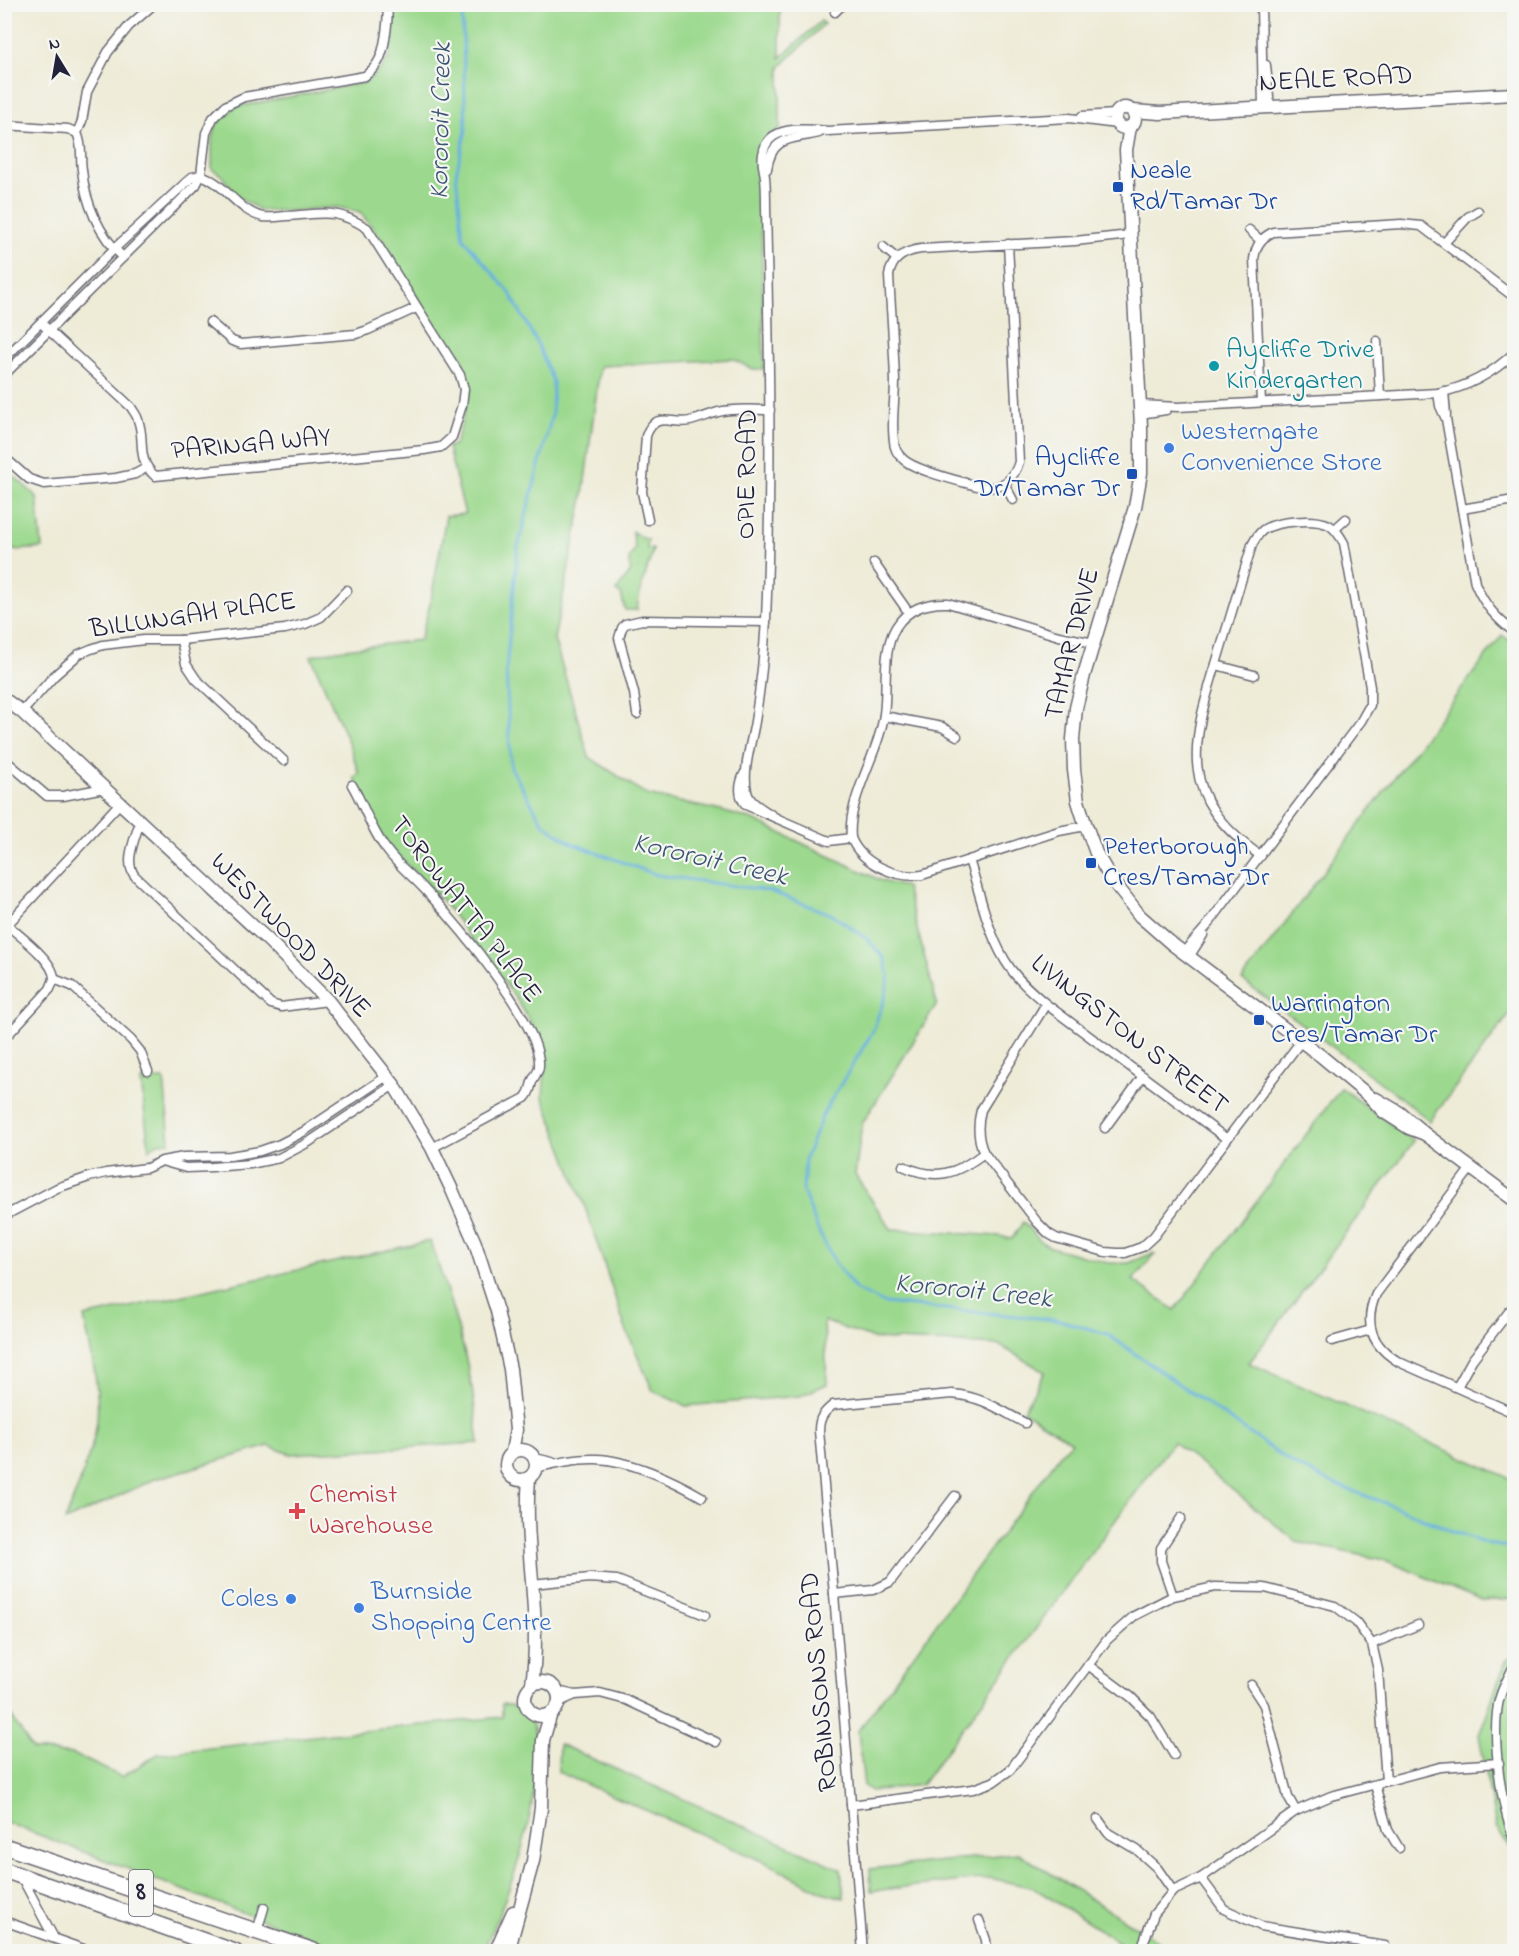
<svg xmlns="http://www.w3.org/2000/svg" width="1519" height="1956" font-family="'Indie Flower',sans-serif">
  <style>
    .green { fill: #9cd98e; stroke: #5f7e64; stroke-width: 1.5 }
    .lines { fill: none; stroke-linecap: round; stroke-linejoin: round }
    .stream { stroke: #67b0df; stroke-width: 3 }
    .street-casing { stroke: #696872; stroke-width: 11 }
    .secondary-casing { stroke: #696872; stroke-width: 15 }
    .highway-casing { stroke: #696872; stroke-width: 18 }
    .street { stroke: #fff; stroke-width: 8 }
    .secondary { stroke: #fff; stroke-width: 12 }
    .highway { stroke: #fff; stroke-width: 15 }
    .transit-dot { fill: #1a4fb4; stroke: #f6f6f2; stroke-width: 2 }
    .culture-dot { fill: #0f9aa8; stroke: #f6f6f2; stroke-width: 2 }
    .shop-dot { fill: #3f7fe0; stroke: #f6f6f2; stroke-width: 2 }
    .health-dot { fill: #e0444e; stroke: #f6f6f2; stroke-width: 2 }
    .labels { text-anchor: middle; dominant-baseline: central; stroke-width: 4.5; stroke-linejoin: round; paint-order: stroke }
    .shield { fill: #f6f6f2; stroke: #626272; stroke-width: 1.5 }
    .shield-label { font-size: 26px; font-weight: bold; fill: #22223b }
    .street-label { font-size: 27px; fill: #22223b; stroke: #f6f6f2 }
    .transit-label { font-size: 27px; fill: #164399; stroke: #f6f6f2; text-anchor: start }
    .culture-label { font-size: 27px; fill: #0d838f; stroke: #f6f6f2; text-anchor: start }
    .shop-label { font-size: 27px; fill: #366cbe; stroke: #f6f6f2; text-anchor: start }
    .health-label { font-size: 27px; fill: #be3a42; stroke: #f6f6f2; text-anchor: start }
    .water-label { font-size: 28px; font-style: italic; fill: #3a5474; stroke: #f6f6f2 }
  </style>
  <rect width="100%" height="100%" fill="#f6f6f2"/>
  <filter id="ink" filterUnits="userSpaceOnUse"><feTurbulence type="fractalNoise" baseFrequency=".0167" numOctaves="2"/><feDisplacementMap in="SourceGraphic" scale="12" xChannelSelector="R" yChannelSelector="G"/><feConvolveMatrix kernelMatrix="1 2 1 2 8 2 1 2 1" color-interpolation-filters="sRGB"/></filter>
  <filter id="wash" filterUnits="userSpaceOnUse"><feTurbulence type="fractalNoise" baseFrequency=".008" numOctaves="4" result="noise"/><feDisplacementMap in="SourceGraphic" scale="24" xChannelSelector="R" yChannelSelector="G"/><feGaussianBlur stdDeviation="1.35" result="paint"/><feColorMatrix in="noise" values="0 0 0 0 0 0 0 0 0 0 0 0 0 0 0 0 0 1.4 0 .05"/><feComposite in="paint" operator="in"/></filter>
  <g filter="url(#wash)">
    <rect width="100%" height="100%" fill="#eeebd7"/>
    <g class="green">
      <path d="M392,5h388v53l41,-37 3,3 -44,43v61l-12,8 -8,21 4,212h-11l-21,-10 -132,7 -18,137 -28,136 35,118 58,38 74,16 32,9 129,61 24,6 31,117 -75,120 -7,51 36,54 108,7 13,3 11,-17 17,19 10,6 58,16h21l24,-10 2,1 -22,26 42,30 166,-222 73,53 -165,222 265,117v119l-32,2 -97,-41 -88,-18 -124,-100 -252,343 -50,6 -7,-5 -6,-55 203,-278 11,-11 -49,-31 22,-39 -46,-27 -125,-6 -50,-18 3,63 -27,12 -114,10 -33,-15 -28,-64 -39,-117 -43,-113 2,-31 -6,-30 -26,-42 -75,-99 -52,-51 -32,-67 5,-3 -10,-30 -38,-88 26,-6 83,-10 11,-40 15,-84 19,-2 -17,-67 7,-3c8,-23 15,-43 11,-67l-83,-136 -23,-29 -23,-5 -45,4 -32,-1 -22,-13 -17,-22 -9,-6v-31l5,-14 18,-17 128,-24 14,-10 12,-15z"/>
      <polygon points="4,467 37,497 42,548 5,551"/>
      <path d="M632,531l10,7 6,1 -1,10h6c-5,22 -14,37 -16,61h-12l-4,-16 -5,-3 15,-20c-4,-10 -2,-14 4,-22z"/>
      <polygon points="1502,635 1514,644 1514,1008 1430,1121 1396,1094 1242,980"/>
      <polygon points="164,1079 170,1142 157,1143 149,1150 141,1080"/>
      <path d="M430,1241c16,46 32,94 41,142 4,20 5,40 8,60l-189,11 -21,-8 -114,33 -90,42c10,-27 22,-55 29,-84 10,-38 -3,-82 -10,-120z"/>
      <polygon points="1514,1653 1514,1854 1496,1827 1479,1735 1506,1661"/>
      <path d="M502,1704c20,2 29,9 33,29 0,18 0,37 -1,55 -6,57 -28,112 -51,163h-140l-338,-129 -1,-117 29,45 40,4 49,23 36,-23 155,-18 189,-19z"/>
      <polygon points="559,1744 841,1869 844,1898 822,1892 769,1864 558,1772"/>
      <polygon points="1018,1853 1174,1951 1133,1951 1034,1888 990,1878 871,1891 870,1869"/>
    </g>
    <g class="lines">
      <polyline class="stream" points="462,4 466,130 456,174 463,238 510,293 538,345 553,382 552,415 518,547 506,670 511,768 543,823 571,843 657,875 770,891 833,915 867,939 884,958 889,976 885,997 872,1033 824,1112 805,1159 803,1191 819,1232 835,1263 856,1290 884,1303 1059,1320 1107,1334 1295,1465 1339,1486 1401,1509 1447,1529 1486,1543 1514,1549"/>
    </g>
  </g>
  <g filter="url(#ink)">
    <g class="lines">
      <defs>
        <g id="street">
          <polyline points="1261,4 1263,108"/>
          <polyline points="835,12 843,4"/>
          <polyline points="1266,65 1270,108"/>
          <polyline points="1082,116 1116,114"/>
          <polyline points="4,125 68,129 77,133"/>
          <path d="M767,169c5,-34 24,-29 52,-36"/>
          <polyline points="1249,230 1260,240"/>
          <polyline points="1444,243 1468,217 1478,211"/>
          <path d="M1008,244l11,218c-6,20 -21,29 -42,24 -18,-5 -60,-15 -73,-26 -6,-5 -10,-12 -10,-19 -3,-20 1,-40 1,-60 -1,-35 -4,-70 -6,-105 2,-17 16,-25 32,-27l154,-8 55,-6"/>
          <polyline points="883,247 897,259"/>
          <path d="M123,257c-24,-21 -38,-55 -41,-87 -2,-13 1,-25 -5,-37l5,-12 5,-29 21,-40 21,-26 25,-22"/>
          <polyline points="210,322 232,341 241,344 356,334 368,330 416,308"/>
          <path d="M41,323l90,84c2,4 6,8 7,13 8,21 -3,38 17,56l269,-26 17,-3 11,-10 10,-32 2,-16 -4,-14 -93,-147c-34,-21 -43,-14 -81,-12 -8,1 -16,2 -23,1 -26,-6 -38,-34 -62,-42l5,-42 7,-15 12,-12 19,-9 121,-21c5,-4 10,-8 13,-14 7,-11 11,-45 9,-58"/>
          <polyline points="1377,341 1380,396"/>
          <polyline points="4,359 114,249 192,177 201,175"/>
          <polyline points="4,375 196,185 201,175"/>
          <polyline points="1444,391 1446,415"/>
          <path d="M1438,393l2,13 6,13 29,164c9,22 21,35 39,49"/>
          <path d="M1261,402l-7,-143c2,-14 7,-21 19,-27l128,-8 20,2 93,71"/>
          <path d="M1140,405l38,2 260,-14c30,-6 54,-19 76,-40"/>
          <polyline points="1140,414 1166,410"/>
          <polyline points="4,457 29,479 44,484 116,478 135,474 146,468"/>
          <polyline points="1004,483 1013,500"/>
          <polyline points="1462,509 1514,500"/>
          <path d="M648,520l-6,-28 4,-56c9,-26 26,-11 44,-15 9,-2 18,-6 28,-9 17,-4 35,-2 52,-2"/>
          <polyline points="1335,529 1346,519"/>
          <polyline points="874,563 909,613"/>
          <polyline points="181,640 186,664 196,679 284,761"/>
          <polyline points="1216,665 1254,675"/>
          <polyline points="22,712 54,676 79,654 91,649 103,645 144,640 181,640 285,629 305,624 321,617 347,590"/>
          <polyline points="637,714 634,693 619,638 622,628 625,624 642,620 766,622"/>
          <polyline points="884,716 942,727 957,736"/>
          <polyline points="4,759 47,796 63,796 104,788"/>
          <path d="M744,774c-5,11 -6,22 2,31l83,36 22,-3c10,25 45,41 71,37l137,-44 26,-5"/>
          <path d="M352,785c12,20 19,45 34,64 11,16 28,28 41,43 29,31 115,132 112,174 0,6 -5,10 -7,16 -2,7 -2,11 -7,16l-93,50"/>
          <path d="M776,818c-10,-8 -27,-14 -29,-27 -5,-24 6,-52 9,-76 5,-32 8,-63 10,-95 6,-138 3,-276 0,-414 0,-9 0,-19 -1,-29 -1,-8 -4,-15 -2,-23 4,-30 44,-25 65,-23l241,-13 48,6"/>
          <path d="M140,821c-4,16 -17,41 -5,55l136,128 10,3 47,-6"/>
          <path d="M851,838c-4,-40 28,-84 33,-124 4,-28 -3,-62 12,-87 11,-18 31,-25 52,-24l111,33 35,7"/>
          <path d="M969,860c12,36 19,77 41,108 10,14 23,25 36,36l181,135"/>
          <path d="M4,922c14,13 51,39 50,57l18,7 59,54 9,11 8,20"/>
          <polyline points="7,925 120,803"/>
          <path d="M1184,952l23,-26 154,-205 9,-16v-18l-26,-144c-4,-7 -8,-14 -15,-18 -14,-7 -53,-4 -66,5 -5,4 -8,9 -11,15 -11,36 -22,73 -33,109 -27,88 -45,142 42,202"/>
          <polyline points="1189,957 1203,935"/>
          <path d="M1046,1004l-65,106c-4,15 -4,28 3,43l53,69 12,12 7,4 49,14 12,1h8l17,-6 12,-11 147,-195"/>
          <polyline points="4,1039 50,989 54,979"/>
          <polyline points="1105,1128 1143,1076"/>
          <polyline points="165,1162 186,1168 212,1167 250,1164 279,1158 309,1142 394,1085"/>
          <path d="M903,1166c33,15 54,8 81,-13"/>
          <path d="M1471,1168l-95,126c-13,30 -4,52 23,68l115,51"/>
          <polyline points="4,1216 57,1188 89,1177 106,1173 147,1168 162,1161 184,1157 230,1156 260,1151 280,1144 303,1132 387,1076"/>
          <polyline points="1332,1341 1371,1330"/>
          <polyline points="1457,1387 1472,1360 1511,1309"/>
          <polyline points="535,1458 552,1462"/>
          <path d="M536,1468c19,-5 40,-10 60,-9 34,1 77,21 106,38"/>
          <polyline points="532,1584 590,1578 617,1580 705,1615"/>
          <polyline points="834,1594 873,1590 890,1582 955,1496"/>
          <polyline points="1173,1596 1161,1561 1161,1548 1181,1518"/>
          <polyline points="1372,1644 1418,1625"/>
          <polyline points="1088,1665 1131,1697 1151,1717 1174,1755"/>
          <path d="M1514,1666c-6,12 -14,25 -16,39 -6,36 3,100 16,134"/>
          <polyline points="1251,1685 1264,1705 1288,1797 1296,1811"/>
          <polyline points="557,1691 575,1695 600,1693 626,1700 716,1742"/>
          <polyline points="559,1702 575,1695"/>
          <polyline points="1375,1785 1388,1830 1399,1848"/>
          <polyline points="851,1805 973,1789 993,1782 1010,1770 1107,1640 1134,1616 1173,1596 1215,1587 1265,1588 1335,1606 1356,1622 1372,1644 1378,1670 1386,1781"/>
          <polyline points="1098,1819 1108,1833 1137,1850 1157,1868 1173,1891"/>
          <polyline points="22,1878 54,1938"/>
          <polyline points="1201,1878 1224,1909 1261,1926 1385,1946"/>
          <polyline points="979,1920 986,1940 987,1952"/>
          <polyline points="4,1921 92,1952"/>
          <polyline points="257,1931 264,1908"/>
          <path d="M863,1952l-29,-358 -15,-163c0,-13 4,-18 14,-26l119,-11c31,3 46,15 73,29"/>
          <polyline points="1140,1952 1154,1914 1173,1891 1201,1878 1296,1811 1331,1796 1440,1767 1499,1763"/>
        </g>
        <g id="secondary">
          <circle cx="1125" cy="118" r="10"/>
          <polyline points="1133,111 1160,113 1514,94"/>
          <polyline points="1130,127 1126,150 1141,426 1141,473 1135,507 1084,675 1076,708 1073,739 1074,770 1078,801 1084,820 1096,853 1110,877 1140,916 1172,944 1321,1056 1369,1096 1384,1112 1409,1128 1425,1134"/>
          <polyline points="4,699 22,712 269,941 328,1001 394,1085 432,1148 452,1190 475,1243 497,1311 510,1369 516,1430 512,1452"/>
          <polyline points="1376,1099 1400,1113 1425,1134 1514,1200"/>
          <circle cx="521" cy="1465" r="15"/>
          <path d="M529,1478c-6,68 13,138 3,206"/>
          <circle cx="542" cy="1699" r="17"/>
          <polyline points="495,1952 513,1912"/>
          <polyline points="508,1952 533,1861 541,1808 543,1740 551,1713"/>
        </g>
        <g id="highway">
          <polyline points="4,1846 317,1952"/>
          <polyline points="4,1870 235,1952"/>
        </g>
      </defs>
      <use href="#street" class="street-casing"/>
      <use href="#secondary" class="secondary-casing"/>
      <use href="#highway" class="highway-casing"/>
      <use href="#street" class="street"/>
      <use href="#secondary" class="secondary"/>
      <use href="#highway" class="highway"/>
    </g>
  </g>
  <g class="transit-dot">
    <rect x="1112" y="181" width="12" height="12" rx="3"/>
    <rect x="1126" y="468" width="12" height="12" rx="3"/>
    <rect x="1085" y="857" width="12" height="12" rx="3"/>
    <rect x="1253" y="1014" width="12" height="12" rx="3"/>
  </g>
  <circle class="culture-dot" cx="1214" cy="366" r="6"/>
  <g class="shop-dot">
    <circle cx="1169" cy="448" r="6"/>
    <circle cx="291" cy="1599" r="6"/>
    <circle cx="359" cy="1608" r="6"/>
  </g>
  <path class="health-dot" d="M294 1502h6v6h6v6h-6v6h-6v-6h-6v-6h6z"/>
  <g class="labels">
    <rect class="shield" x="129" y="1870" width="24" height="46" rx="4.5"/>
    <g class="shield-label">
      <text x="141" y="1893">8</text>
    </g>
    <g class="street-label">
      <text transform="translate(1336 80) rotate(-3)">NEALE ROAD</text>
      <text transform="translate(251 445) rotate(-5)">PARINGA WAY</text>
      <text transform="translate(748 474) rotate(-89)">OPIE ROAD</text>
      <text transform="translate(193 616) rotate(-8)">BILLUNGAH PLACE</text>
      <text transform="translate(1073 644) rotate(-76)">TAMAR DRIVE</text>
      <text transform="translate(465 910) rotate(52)">TOROWATTA PLACE</text>
      <text transform="translate(290 936) rotate(46)">WESTWOOD DRIVE</text>
      <text transform="translate(1129 1035) rotate(38)">LIVINGSTON STREET</text>
      <text transform="translate(820 1682) rotate(-95)">ROBINSONS ROAD</text>
    </g>
    <g class="transit-label">
      <text x="1130" y="171">Neale<tspan x="1130" dy="31">Rd/Tamar Dr</tspan></text>
      <text x="1120" y="458" text-anchor="end">Aycliffe<tspan x="1120" dy="31">Dr/Tamar Dr</tspan></text>
      <text x="1103" y="847">Peterborough<tspan x="1103" dy="31">Cres/Tamar Dr</tspan></text>
      <text x="1271" y="1004">Warrington<tspan x="1271" dy="31">Cres/Tamar Dr</tspan></text>
    </g>
    <g class="culture-label">
      <text x="1226" y="350">Aycliffe Drive<tspan x="1226" dy="31">Kindergarten</tspan></text>
    </g>
    <g class="shop-label">
      <text x="1181" y="432">Westerngate<tspan x="1181" dy="31">Convenience Store</tspan></text>
      <text x="371" y="1592">Burnside<tspan x="371" dy="31">Shopping Centre</tspan></text>
      <text x="279" y="1599" text-anchor="end">Coles</text>
    </g>
    <g class="health-label">
      <text x="309" y="1495">Chemist<tspan x="309" dy="31">Warehouse</tspan></text>
    </g>
    <g class="water-label">
      <text transform="translate(442 121) rotate(-89)">Kororoit Creek</text>
      <text transform="translate(710 861) rotate(13)">Kororoit Creek</text>
      <text transform="translate(973 1292) rotate(6)">Kororoit Creek</text>
    </g>
  </g>
  <rect width="1519" height="1956" fill="none" stroke="#f6f6f2" stroke-width="24"/>
  <g transform="translate(57 57) rotate(349)" stroke="#f6f6f2" stroke-width="4.5" paint-order="stroke">
  <path d="M0-4.5L10 22L0 15L-10 22Z" fill="#22223b"/>
  <text y="-9" font-size="16" font-weight="bold" text-anchor="middle" fill="#22223b">N</text>
  </g>
</svg>
